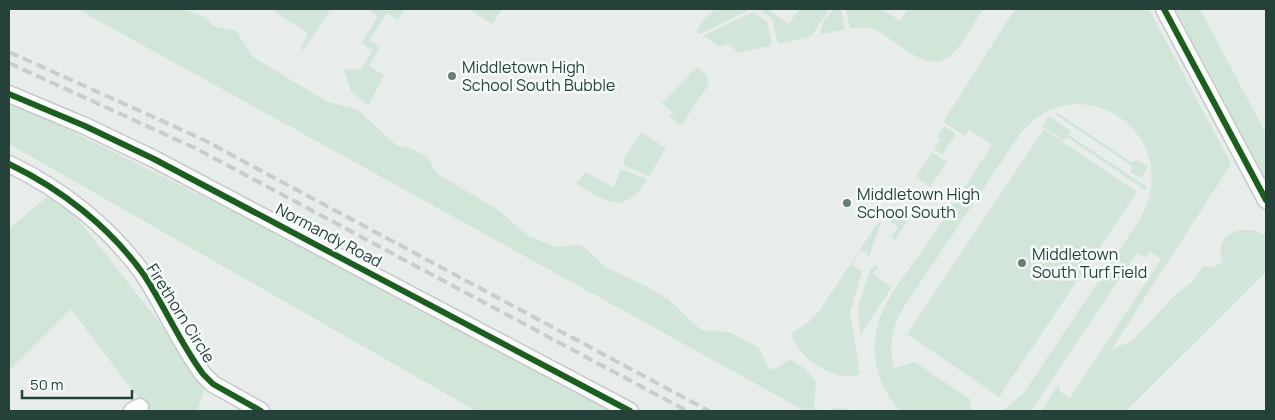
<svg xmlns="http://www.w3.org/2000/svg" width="1275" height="420" font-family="Manrope,sans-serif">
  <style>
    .green { fill: #d1e6d8 }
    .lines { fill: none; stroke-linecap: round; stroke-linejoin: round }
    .minor-casing { stroke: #c5cac8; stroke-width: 19 }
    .minor { stroke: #fcfcfc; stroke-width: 16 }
    .rail { stroke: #c9cdcc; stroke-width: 4; stroke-dasharray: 10 5; stroke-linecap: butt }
    .cycleway-casing { stroke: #f7fbf9; stroke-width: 9 }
    .cycleway { stroke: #1b5e20; stroke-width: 6 }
    .poi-dot { fill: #697e78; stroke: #f7fbf9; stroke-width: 2 }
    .labels { text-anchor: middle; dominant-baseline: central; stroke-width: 5; stroke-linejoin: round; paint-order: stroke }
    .poi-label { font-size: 16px; fill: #24423a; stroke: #f7fbf9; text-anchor: start }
    .street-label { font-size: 16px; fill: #24423a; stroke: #f7fbf9 }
  </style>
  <rect width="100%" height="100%" fill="#e8edeb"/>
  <g class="green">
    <path d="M77,9h107l21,8 8,9 23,5 17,26 75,45 29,7 39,36 14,3 14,7 7,7 5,11 61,36 32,27 27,11 21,-2 7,2 23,21 37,17 24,14 33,31 29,2 26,14 4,3 8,19 7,1 15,-10 14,9 12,14 -2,27c12,5 25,-6 40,2h-49z"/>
    <polygon points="270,9 331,9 303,51 301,47 308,33"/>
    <polygon points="367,9 405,9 398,20 387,13 369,40 380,47 369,66 384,75 368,106 351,91 344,70 361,69 373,50 361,43 378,16"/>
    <polygon points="469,9 502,9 492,24"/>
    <polygon points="715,9 748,9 749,10 700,34 696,32 702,22"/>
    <polygon points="766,9 789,24 799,9 829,9 812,36 780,44 777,41 772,18 760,11"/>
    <polygon points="834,9 841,9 845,29 820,35 823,21"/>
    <path d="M846,9h36l18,12 8,-12h75c-10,14 -18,33 -31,45 -24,24 -56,-16 -79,-25 -8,-3 -15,0 -23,-1z"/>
    <path d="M1015,9h134l82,155 -119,185 20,-8 45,-48 15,-11 11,-16 9,1 10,-5c-1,-5 -2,-11 -1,-16 4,-19 34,-20 45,-10v36l-140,139h-85l17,-26 2,2 -1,4 11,7 91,-139 -11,-8 -5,7 -8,-5 -106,158h-29l21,-17 117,-175c48,-87 -65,-159 -122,-82l-114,170c-12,19 -16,39 -10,61l21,-6 55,37 2,12h-72c-19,-21 -29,-49 -24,-77 4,-30 27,-56 44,-80 24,-36 48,-72 72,-109l-23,-16 -4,7 -22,-14z"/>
    <polygon points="1175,9 1200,9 1266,134 1266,180"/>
    <polygon points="753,12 767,21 772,42 770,46 739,53 728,44 720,47 703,36"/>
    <polygon points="697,67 705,73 709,84 682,124 679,125 669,117 673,113 662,103"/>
    <polygon points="9,100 556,372 622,411 476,411 9,144"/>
    <polygon points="1058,113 1131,162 1138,160 1148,167 1141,178 1130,172 1132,168 1129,164 1056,115"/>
    <polygon points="1049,116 1071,131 1069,135 1147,187 1145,190 1067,137 1064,141 1042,126"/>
    <polygon points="944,126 956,134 942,155 934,150 941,140 937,137"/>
    <polygon points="1044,129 1137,192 999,397 907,334"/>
    <polygon points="641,132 666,148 649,176 623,165 624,159"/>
    <polygon points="932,152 947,162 930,187 916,177"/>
    <path d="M621,169l26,10c-22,38 -43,23 -71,4l9,-11 29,15z"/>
    <polygon points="55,190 207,383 197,411 148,411 71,309 9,371 9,229"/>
    <polygon points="898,209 911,216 895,240 884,232 892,236 898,227 890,221"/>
    <path d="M879,221l2,2 -12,33 -3,-2 2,-3 -1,-2 -3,4 -4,-2 -8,14 10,6 -12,41 10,62c-21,11 -67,-18 -68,-41l18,-12 10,-11z"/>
    <polygon points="875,265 878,267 873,274 892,287 860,335 858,306 871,268"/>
  </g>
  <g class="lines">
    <defs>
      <g id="minor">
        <polyline points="1164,9 1266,200"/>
        <polyline points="9,94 85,126 154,159 630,411"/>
        <path d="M9,164c52,25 101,63 135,111 21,32 36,68 59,99l10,10 48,27"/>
        <polyline points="132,411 140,407"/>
      </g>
    </defs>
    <use href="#minor" class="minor-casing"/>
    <use href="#minor" class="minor"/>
    <g class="rail">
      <polyline points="9,52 200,138 709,411"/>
      <polyline points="9,63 195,148 687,411"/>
    </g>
    <defs>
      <g id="cycleway">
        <polyline points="1164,9 1266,200"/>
        <polyline points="9,94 85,126 154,159 630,411"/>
        <path d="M9,164c52,25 101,63 135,111 21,32 36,68 59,99l10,10 48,27"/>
      </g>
    </defs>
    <use href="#cycleway" class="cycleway-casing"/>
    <use href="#cycleway" class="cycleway"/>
  </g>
  <g class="poi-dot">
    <circle cx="452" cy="76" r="5"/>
    <circle cx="847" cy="203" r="5"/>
    <circle cx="1022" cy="263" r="5"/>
  </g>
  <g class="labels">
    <g class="poi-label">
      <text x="462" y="67">Middletown High<tspan x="462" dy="18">School South Bubble</tspan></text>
      <text x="857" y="194">Middletown High<tspan x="857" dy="18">School South</tspan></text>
      <text x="1032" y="254">Middletown<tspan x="1032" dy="18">South Turf Field</tspan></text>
    </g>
    <g class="street-label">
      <text transform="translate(329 235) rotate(28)">Normandy Road</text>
      <text transform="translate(181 313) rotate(58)">Firethorn Circle</text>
    </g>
  </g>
  <rect width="1275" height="420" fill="none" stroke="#24423a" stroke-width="20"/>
  <path d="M22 390v8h110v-8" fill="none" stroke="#24423a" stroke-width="2.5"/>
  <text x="30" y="390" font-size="15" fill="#24423a" stroke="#f7fbf9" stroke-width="4" paint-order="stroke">50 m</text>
</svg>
